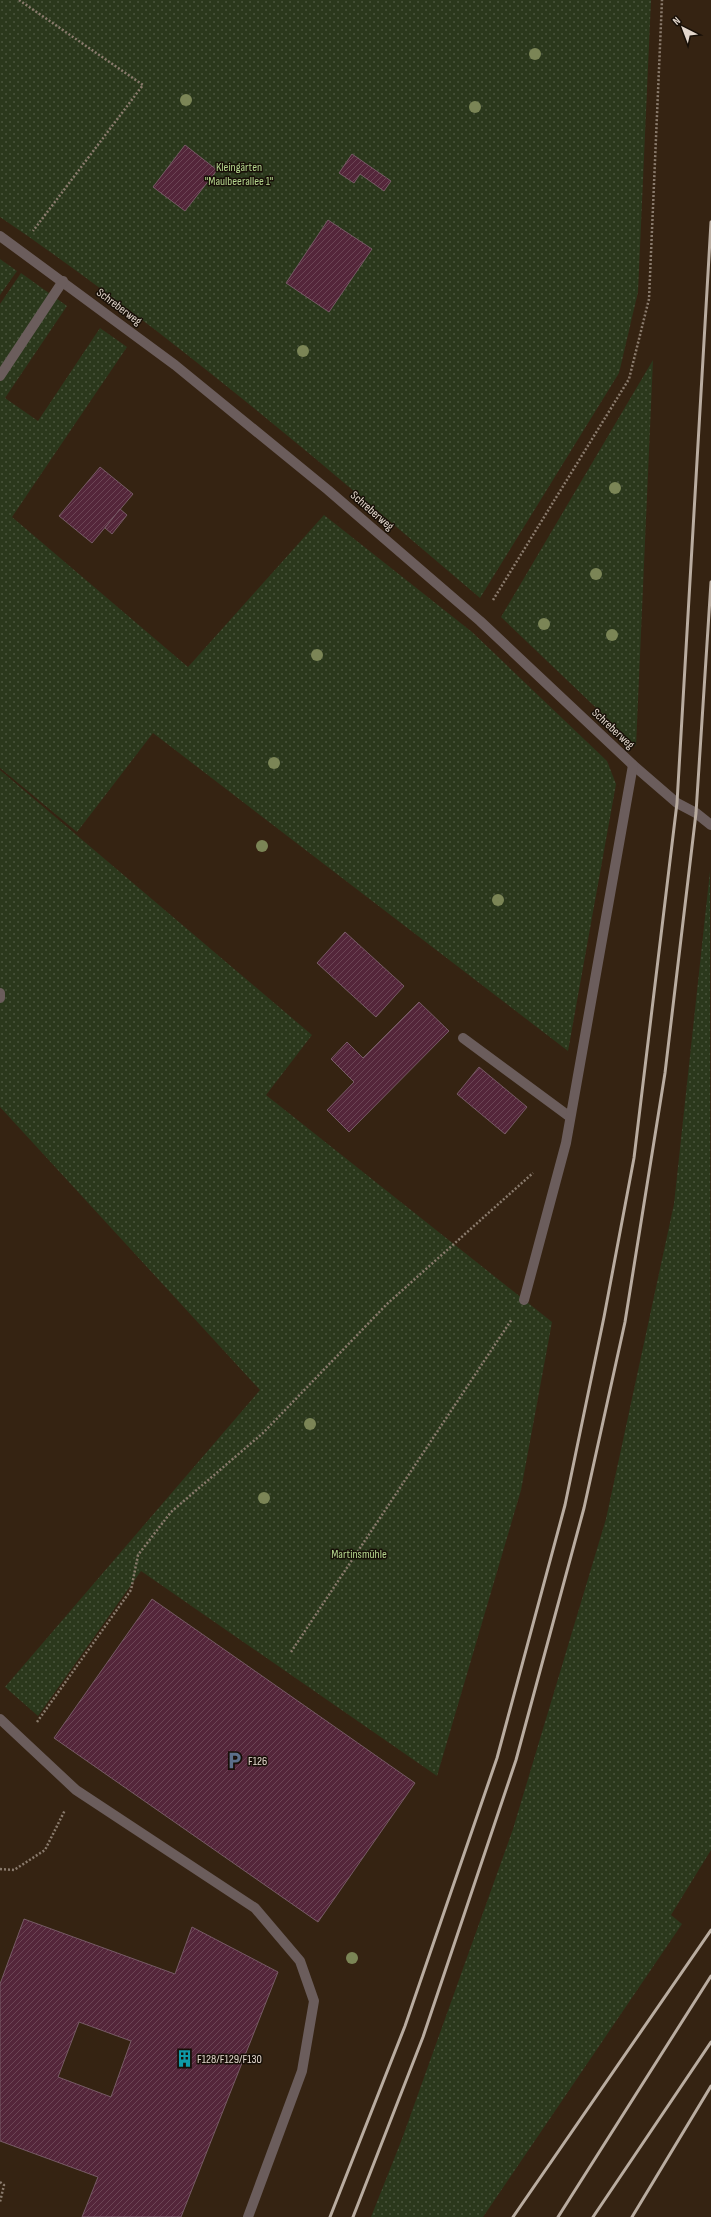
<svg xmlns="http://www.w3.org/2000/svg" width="711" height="2217" font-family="'Sofia Sans Condensed',sans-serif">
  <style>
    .grass { fill: url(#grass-dots) }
    .building { fill: url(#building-hatch); stroke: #775b66; fill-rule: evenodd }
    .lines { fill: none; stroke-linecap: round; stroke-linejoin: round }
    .path { stroke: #8a7b6d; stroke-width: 2.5; stroke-dasharray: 2 2; stroke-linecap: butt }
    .lane { stroke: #6b5d5c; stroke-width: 10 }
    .rail { stroke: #b9aca0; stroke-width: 3 }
    .tree { fill: #7b8556 }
    .labels { text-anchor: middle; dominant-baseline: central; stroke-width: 3; stroke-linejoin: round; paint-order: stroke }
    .park-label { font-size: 12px; fill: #b5d68e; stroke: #170f07 }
    .street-label { font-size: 12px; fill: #e3d7cd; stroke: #170f07 }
    .poi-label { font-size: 12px; fill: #e3d7cd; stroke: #170f07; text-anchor: start }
  </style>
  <defs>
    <pattern id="grass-dots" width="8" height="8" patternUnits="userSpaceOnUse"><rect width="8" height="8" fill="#2b381c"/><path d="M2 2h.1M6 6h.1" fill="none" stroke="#4a543c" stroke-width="1.8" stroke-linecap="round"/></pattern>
    <pattern id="building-hatch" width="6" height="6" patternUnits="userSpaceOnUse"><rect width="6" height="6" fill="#54263a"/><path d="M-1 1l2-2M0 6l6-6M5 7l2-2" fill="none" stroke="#6c4555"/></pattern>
  </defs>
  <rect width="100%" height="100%" fill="#352312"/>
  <g class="grass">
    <path d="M0,0h651l-13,292 -19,81 -139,225c-155,-132 -311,-266 -480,-381z"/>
    <polygon points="0,259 17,271 0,295"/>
    <polygon points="21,273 67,306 5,398 38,421 100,328 127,347 12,517 188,667 324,515 472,632 607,761 616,784 568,1051 153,733 77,832 0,768 0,304"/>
    <polygon points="653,360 636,746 501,617"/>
    <polygon points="0,770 312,1035 266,1095 552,1322 521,1490 437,1776 141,1571 38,1716 5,1687 260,1390 0,1107"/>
    <polygon points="710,871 711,1850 671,1915 682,1924 483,2217 371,2217 402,2139 513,1829 606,1519 674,1204"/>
  </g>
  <g class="building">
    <polygon points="185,145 217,170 185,211 153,187"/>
    <polygon points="352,154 391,181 384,191 360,174 354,183 339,173"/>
    <polygon points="328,220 372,249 329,312 286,283"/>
    <polygon points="100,467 133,494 92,543 59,516"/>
    <polygon points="120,509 127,515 112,534 105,528"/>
    <polygon points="345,932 404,986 376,1017 317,963"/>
    <polygon points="419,1002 449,1031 349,1132 327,1110 354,1082 331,1059 347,1042 363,1058"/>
    <polygon points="479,1067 527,1107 505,1134 457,1094"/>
    <polygon points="152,1599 415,1783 318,1922 54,1738"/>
    <path d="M24,1919l151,55 17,-47 86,45 -97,245h-99l16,-40 -98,-36v-157zM79,2022l52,19 -20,56 -53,-20z"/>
  </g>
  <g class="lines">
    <g class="path">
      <polyline points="19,0 143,85 33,231"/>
      <polyline points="493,600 629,379 649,299 662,0"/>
      <polyline points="291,1652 512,1319"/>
      <polyline points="37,1722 131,1590 138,1555 171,1512 263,1433 387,1304 533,1173"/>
      <polyline points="0,1869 14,1870 45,1850 65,1810"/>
      <polyline points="0,2182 4,2185 0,2202"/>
    </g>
    <g class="lane">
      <polyline points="0,236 175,365 328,490 480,621 633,765 677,803 696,813 711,825"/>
      <polyline points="0,376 63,281"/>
      <polyline points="0,993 0,998"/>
      <polyline points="463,1038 570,1117"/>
      <polyline points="524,1300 566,1143 633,765"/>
      <polyline points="0,1719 76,1790 255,1908 300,1961 314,2001 302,2071 248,2217"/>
    </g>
    <g class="rail">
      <polyline points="330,2217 405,2026 497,1758 565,1505 604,1317 634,1158 677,803 711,222"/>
      <polyline points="353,2217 423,2037 516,1760 584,1508 625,1322 665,1073 696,813 711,582"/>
      <polyline points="513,2217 711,1930"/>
      <polyline points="558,2217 711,1976"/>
      <polyline points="593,2217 711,2042"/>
      <polyline points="632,2217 711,2086"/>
    </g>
  </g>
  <g class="tree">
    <circle cx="535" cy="54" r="6"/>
    <circle cx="186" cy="100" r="6"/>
    <circle cx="475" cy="107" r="6"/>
    <circle cx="303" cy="351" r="6"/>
    <circle cx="615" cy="488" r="6"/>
    <circle cx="596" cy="574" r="6"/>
    <circle cx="544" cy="624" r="6"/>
    <circle cx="612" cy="635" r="6"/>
    <circle cx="317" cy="655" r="6"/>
    <circle cx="274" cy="763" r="6"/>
    <circle cx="262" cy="846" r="6"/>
    <circle cx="498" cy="900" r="6"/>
    <circle cx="310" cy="1424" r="6"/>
    <circle cx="264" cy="1498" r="6"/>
    <circle cx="352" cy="1958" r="6"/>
  </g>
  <defs>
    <symbol id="parking-bare" viewBox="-9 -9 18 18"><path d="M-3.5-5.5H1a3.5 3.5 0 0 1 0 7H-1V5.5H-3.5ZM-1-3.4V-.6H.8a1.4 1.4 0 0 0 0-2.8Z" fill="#5c6f8a" stroke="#170f07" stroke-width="2.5" paint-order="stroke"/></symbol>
    <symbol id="building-bare" viewBox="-9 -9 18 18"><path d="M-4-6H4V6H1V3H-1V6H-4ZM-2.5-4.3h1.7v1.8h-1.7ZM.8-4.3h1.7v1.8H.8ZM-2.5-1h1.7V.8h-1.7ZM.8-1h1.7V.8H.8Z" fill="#0f9aa8" stroke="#170f07" stroke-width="2.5" paint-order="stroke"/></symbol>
  </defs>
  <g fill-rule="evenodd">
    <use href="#parking-bare" x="222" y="1748" width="25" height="25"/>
    <use href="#building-bare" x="172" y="2046" width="25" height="25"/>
  </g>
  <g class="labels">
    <g class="park-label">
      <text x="239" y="167">Kleingärten<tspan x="239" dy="14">"Maulbeerallee 1"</tspan></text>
      <text x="359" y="1554">Martinsmühle</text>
    </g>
    <g class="street-label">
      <text transform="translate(119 307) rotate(37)">Schreberweg</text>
      <text transform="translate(372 511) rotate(41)">Schreberweg</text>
      <text transform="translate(613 729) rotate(43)">Schreberweg</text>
    </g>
    <g class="poi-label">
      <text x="248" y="1761">F126</text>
      <text x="197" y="2059">F128/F129/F130</text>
    </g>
  </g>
  <g transform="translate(683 28) rotate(318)" stroke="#170f07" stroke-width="3" paint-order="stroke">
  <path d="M0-3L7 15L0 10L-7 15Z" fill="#e3d7cd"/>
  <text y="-6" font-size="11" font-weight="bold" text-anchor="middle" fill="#e3d7cd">N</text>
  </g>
</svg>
